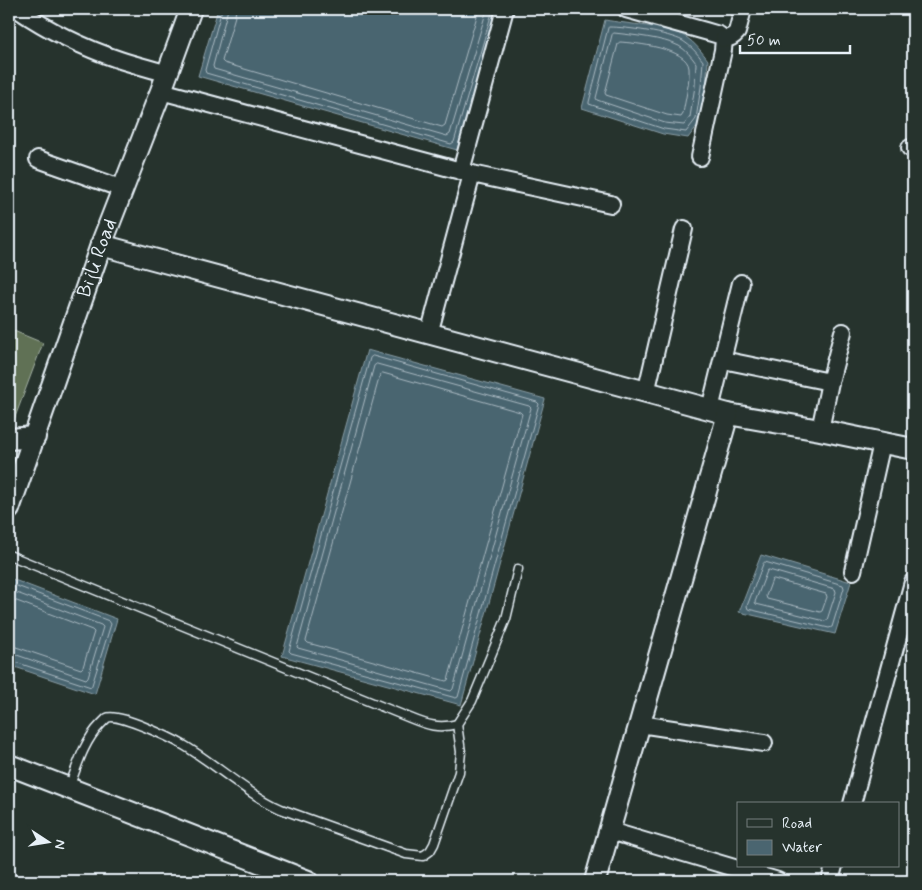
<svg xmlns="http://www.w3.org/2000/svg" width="922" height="890" font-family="Mynerve,sans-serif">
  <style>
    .green { fill: #607154; stroke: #a4b1a6 }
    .water { fill: #4a6570; stroke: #899da6 }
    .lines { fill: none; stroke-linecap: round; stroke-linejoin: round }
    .shore { stroke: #a9b9c2; stroke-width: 1 }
    .service-casing { stroke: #e8f1f8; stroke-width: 11 }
    .minor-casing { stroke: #e8f1f8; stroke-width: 20 }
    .tertiary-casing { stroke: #e8f1f8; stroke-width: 24 }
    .service { stroke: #26332d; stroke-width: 8 }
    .minor { stroke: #26332d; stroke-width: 16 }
    .tertiary { stroke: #26332d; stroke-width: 20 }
    .labels { text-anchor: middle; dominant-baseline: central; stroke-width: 4.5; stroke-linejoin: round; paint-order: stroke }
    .street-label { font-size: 20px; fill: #e8f1f8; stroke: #26332d }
  </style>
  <rect width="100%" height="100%" fill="#26332d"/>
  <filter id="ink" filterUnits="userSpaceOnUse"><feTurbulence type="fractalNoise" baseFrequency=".02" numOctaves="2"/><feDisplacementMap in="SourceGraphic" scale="10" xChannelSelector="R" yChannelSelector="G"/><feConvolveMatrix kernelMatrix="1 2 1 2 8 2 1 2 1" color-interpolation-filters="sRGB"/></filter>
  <g filter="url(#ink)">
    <polygon class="green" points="9,329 43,343 9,433"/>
    <g class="water">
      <polygon points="218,9 498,9 457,150 198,76"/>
      <path d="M605,20c21,4 63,6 81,17 9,6 15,14 22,23l-2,28 -6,34 -12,16 -25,-4 -81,-26z"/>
      <polygon points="367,350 545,399 461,705 282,656"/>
      <polygon points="761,555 851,582 835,634 739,612"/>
      <polygon points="9,578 117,619 95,694 9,665"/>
    </g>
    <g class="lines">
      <g class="shore">
        <polyline points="222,9 205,70 206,73 451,144 454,142 493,9"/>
        <polyline points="228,9 213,66 214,69 447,136 450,134 487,9"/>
        <polyline points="236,9 235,16 222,61 224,63 442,127 445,125 479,9"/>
        <path d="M609,27c18,0 59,6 74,14 8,5 14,12 20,20l-2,26 -5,32 -10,13 -22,-3 -75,-25v-2l19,-74z"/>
        <path d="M614,33c18,2 49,5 65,13 7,4 12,10 17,17l-1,23 -5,31 -6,8 -19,-2 -68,-23 -1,-2 16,-63z"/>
        <path d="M620,42c15,1 67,6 69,26 1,14 -4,32 -6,46l-2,3 -14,-2 -61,-20 -1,-2 13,-49z"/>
        <polygon points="373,356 537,402 539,404 458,697 456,698 291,653 289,651 370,358"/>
        <polygon points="377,364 529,406 531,408 453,689 451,691 298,648 297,647 374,366"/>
        <polygon points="383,373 520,412 522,414 448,680 446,681 308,643 306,641 380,375"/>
        <polygon points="765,562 843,585 844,588 832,627 829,628 748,609 747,606 763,564"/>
        <polygon points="769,570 835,589 836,592 827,620 825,621 756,604 755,602 767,571"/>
        <polygon points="774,579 826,594 827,597 822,611 820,612 767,599 766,596 772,580"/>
        <polyline points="9,583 109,621 111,624 92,685 91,687 9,660"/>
        <polyline points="9,590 101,625 103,627 88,677 86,679 14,654 9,654"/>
        <polyline points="9,598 92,630 94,632 83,667 81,669 16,647 9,646"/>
      </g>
      <defs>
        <g id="service">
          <path d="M9,555l401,163c17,7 29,11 47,6l15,-23 34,-82 12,-50"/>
          <path d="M69,788c8,-22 15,-47 32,-64 2,-2 4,-4 6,-6 10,-6 66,21 78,28 33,20 61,47 96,63l125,45 17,2 7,-5 4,-7 25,-72 2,-20 -4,-28"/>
        </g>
        <g id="minor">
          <path d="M17,9c31,21 67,39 103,51 15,5 32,9 48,14"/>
          <polyline points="626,9 705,31 719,35 724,39 723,50 700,157"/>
          <path d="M724,39c6,-1 9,-2 13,-7l6,-23"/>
          <polyline points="161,91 472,174 611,204"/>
          <polyline points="910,148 913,148"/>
          <polyline points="38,159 123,189"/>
          <polyline points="461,171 505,9"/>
          <polyline points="429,334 472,174"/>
          <polyline points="723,360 830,382"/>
          <polyline points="646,393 684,229"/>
          <polyline points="710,409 741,283"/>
          <polyline points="820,430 830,382 843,332"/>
          <polyline points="853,571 882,443"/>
          <polyline points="640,724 764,743"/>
          <polyline points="852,804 913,582"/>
          <polyline points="610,831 778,881"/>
          <polyline points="830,881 834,866"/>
        </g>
        <g id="tertiary">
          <polyline points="101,245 728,414 820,430 913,449"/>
          <polyline points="9,439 35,437"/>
          <path id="s1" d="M9,509l92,-264 60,-154 30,-82"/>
          <polyline points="9,765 308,881"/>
          <polyline points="595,881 728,414"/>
        </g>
      </defs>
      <use href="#service" class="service-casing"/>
      <use href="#minor" class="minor-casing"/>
      <use href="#tertiary" class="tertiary-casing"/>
      <use href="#service" class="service"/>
      <use href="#minor" class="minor"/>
      <use href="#tertiary" class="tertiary"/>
    </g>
  </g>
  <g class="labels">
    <g class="street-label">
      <text stroke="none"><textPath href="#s1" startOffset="266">Bijli Road</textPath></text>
    </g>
  </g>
  <rect width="922" height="890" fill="none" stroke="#26332d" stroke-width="30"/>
  <rect x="15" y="15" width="892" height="860" fill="none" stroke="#e8f1f8" stroke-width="2" filter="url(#ink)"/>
  <rect x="737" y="802" width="162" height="65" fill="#26332d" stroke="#747f7e"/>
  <rect x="747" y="819" width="25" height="8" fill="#26332d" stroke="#747f7e"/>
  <text x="782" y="828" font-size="15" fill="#e8f1f8">Road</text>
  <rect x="747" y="840" width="25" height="15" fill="#4a6570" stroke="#747f7e"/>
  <text x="782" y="852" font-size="15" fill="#e8f1f8">Water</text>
  <g transform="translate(48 842) rotate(102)" stroke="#26332d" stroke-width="4" paint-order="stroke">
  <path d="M0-4L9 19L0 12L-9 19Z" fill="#e8f1f8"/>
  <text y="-8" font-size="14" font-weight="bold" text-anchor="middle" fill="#e8f1f8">N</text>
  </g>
  <path d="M740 45v8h110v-8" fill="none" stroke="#e8f1f8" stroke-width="2.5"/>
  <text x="747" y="45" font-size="15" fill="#e8f1f8" stroke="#26332d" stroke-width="4" paint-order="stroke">50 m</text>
</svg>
